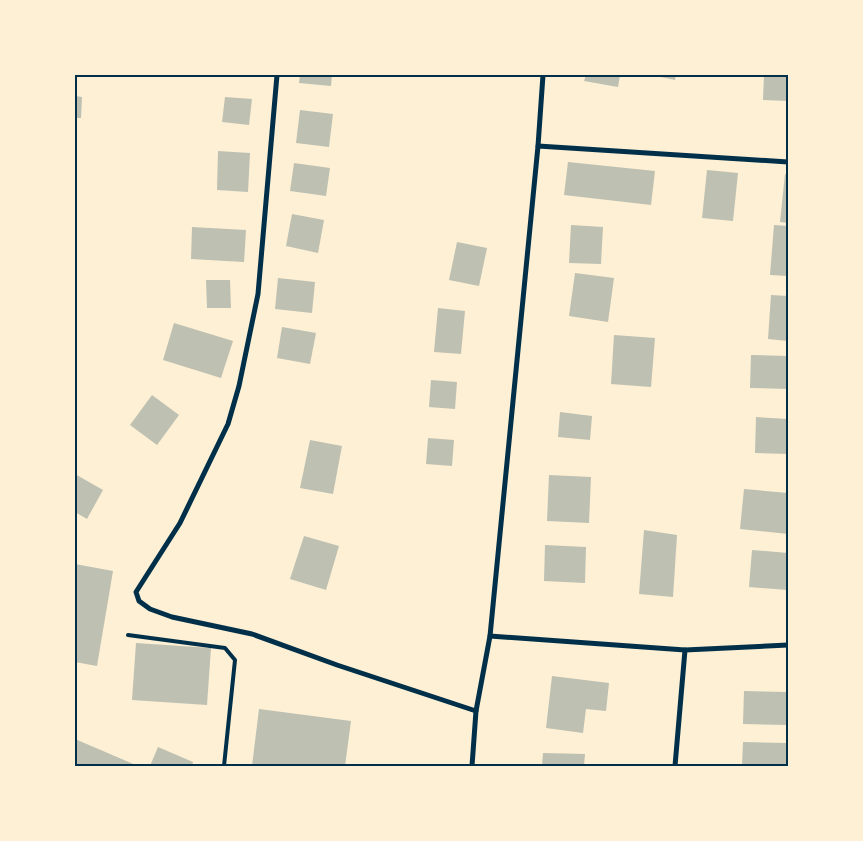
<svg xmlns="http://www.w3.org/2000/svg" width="863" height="841" font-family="'Open Sans',sans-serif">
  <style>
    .building { fill: #bec0b2 }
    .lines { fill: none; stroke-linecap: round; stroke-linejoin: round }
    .service { stroke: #003049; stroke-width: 4 }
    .minor { stroke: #003049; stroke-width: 5 }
    .neatline { fill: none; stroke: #003049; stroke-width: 2 }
  </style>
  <rect width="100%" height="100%" fill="#fdf0d5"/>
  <g class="building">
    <polygon points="300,75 332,75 331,86 299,83"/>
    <polygon points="586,75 620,75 618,87 584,81"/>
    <polygon points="651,75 676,75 675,80"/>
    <polygon points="764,75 788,75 788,101 763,100"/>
    <polygon points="75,96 82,97 81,118 75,118"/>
    <polygon points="225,97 252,99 249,125 222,122"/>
    <polygon points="300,110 333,114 329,147 296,143"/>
    <polygon points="218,151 250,153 248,192 217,190"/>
    <polygon points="568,162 655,171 651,205 564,195"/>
    <polygon points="294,163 330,168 326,196 290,191"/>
    <polygon points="707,170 738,173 733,221 702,218"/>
    <polygon points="785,174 788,175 788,223 780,222"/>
    <polygon points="292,214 324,220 318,253 286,246"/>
    <polygon points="571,225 603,227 601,264 569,263"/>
    <polygon points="774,225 788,226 788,276 770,275"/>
    <polygon points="192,227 246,230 244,262 191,259"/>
    <polygon points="457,242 487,248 479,286 449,280"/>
    <polygon points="575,273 614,278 608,322 569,316"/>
    <polygon points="278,278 315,282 312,313 275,309"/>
    <polygon points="206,280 230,280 231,308 207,308"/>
    <polygon points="771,295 788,296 788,341 768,339"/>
    <polygon points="438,308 465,311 461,354 434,352"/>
    <polygon points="174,323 233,341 221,378 163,360"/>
    <polygon points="282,327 316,333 310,364 277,358"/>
    <polygon points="614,335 655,338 651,387 611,384"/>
    <polygon points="751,355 788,356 788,389 750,388"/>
    <polygon points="431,380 457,382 455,409 429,407"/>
    <polygon points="152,395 179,415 157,445 130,425"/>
    <polygon points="560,412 592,416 590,440 558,437"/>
    <polygon points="756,417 788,419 788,454 755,453"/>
    <polygon points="428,438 454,440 452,466 426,464"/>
    <polygon points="310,440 342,446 333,494 300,488"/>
    <polygon points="75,474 103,490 87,519 75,512"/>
    <polygon points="549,475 591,477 589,523 547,521"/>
    <polygon points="744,489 788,493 788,534 740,529"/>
    <polygon points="644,530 677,535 673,597 639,594"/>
    <polygon points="304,536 339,546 326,590 290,579"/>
    <polygon points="545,545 586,547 585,583 544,581"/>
    <polygon points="752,550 788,553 788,590 749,587"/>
    <polygon points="75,564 113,571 97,666 75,662"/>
    <polygon points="136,643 211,648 207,705 132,700"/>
    <polygon points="552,676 609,683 606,711 586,709 583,733 546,728"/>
    <polygon points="744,691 788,692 788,725 743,724"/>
    <polygon points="259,709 351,721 345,766 252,766"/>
    <polygon points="75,739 138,766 75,766"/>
    <polygon points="743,742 788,743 788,766 742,766"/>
    <polygon points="158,747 193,762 192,766 150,766"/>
    <polygon points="543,753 585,754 584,766 542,766"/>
  </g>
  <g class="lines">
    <polyline class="service" points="128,635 225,648 235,660 224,766"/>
    <g class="minor">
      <polyline points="277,75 258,294 239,386 228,424 180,523 136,592 139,601 150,609 172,617 252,634 337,665 476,711"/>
      <polyline points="538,146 788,162"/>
      <polyline points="490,636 685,650 788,645"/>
      <polyline points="472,766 476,711 490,636 538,146 543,75"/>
      <polyline points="675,766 685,650"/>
    </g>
  </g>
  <rect width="863" height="841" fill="none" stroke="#fdf0d5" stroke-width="152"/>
  <rect x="76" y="76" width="711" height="689" class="neatline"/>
</svg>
